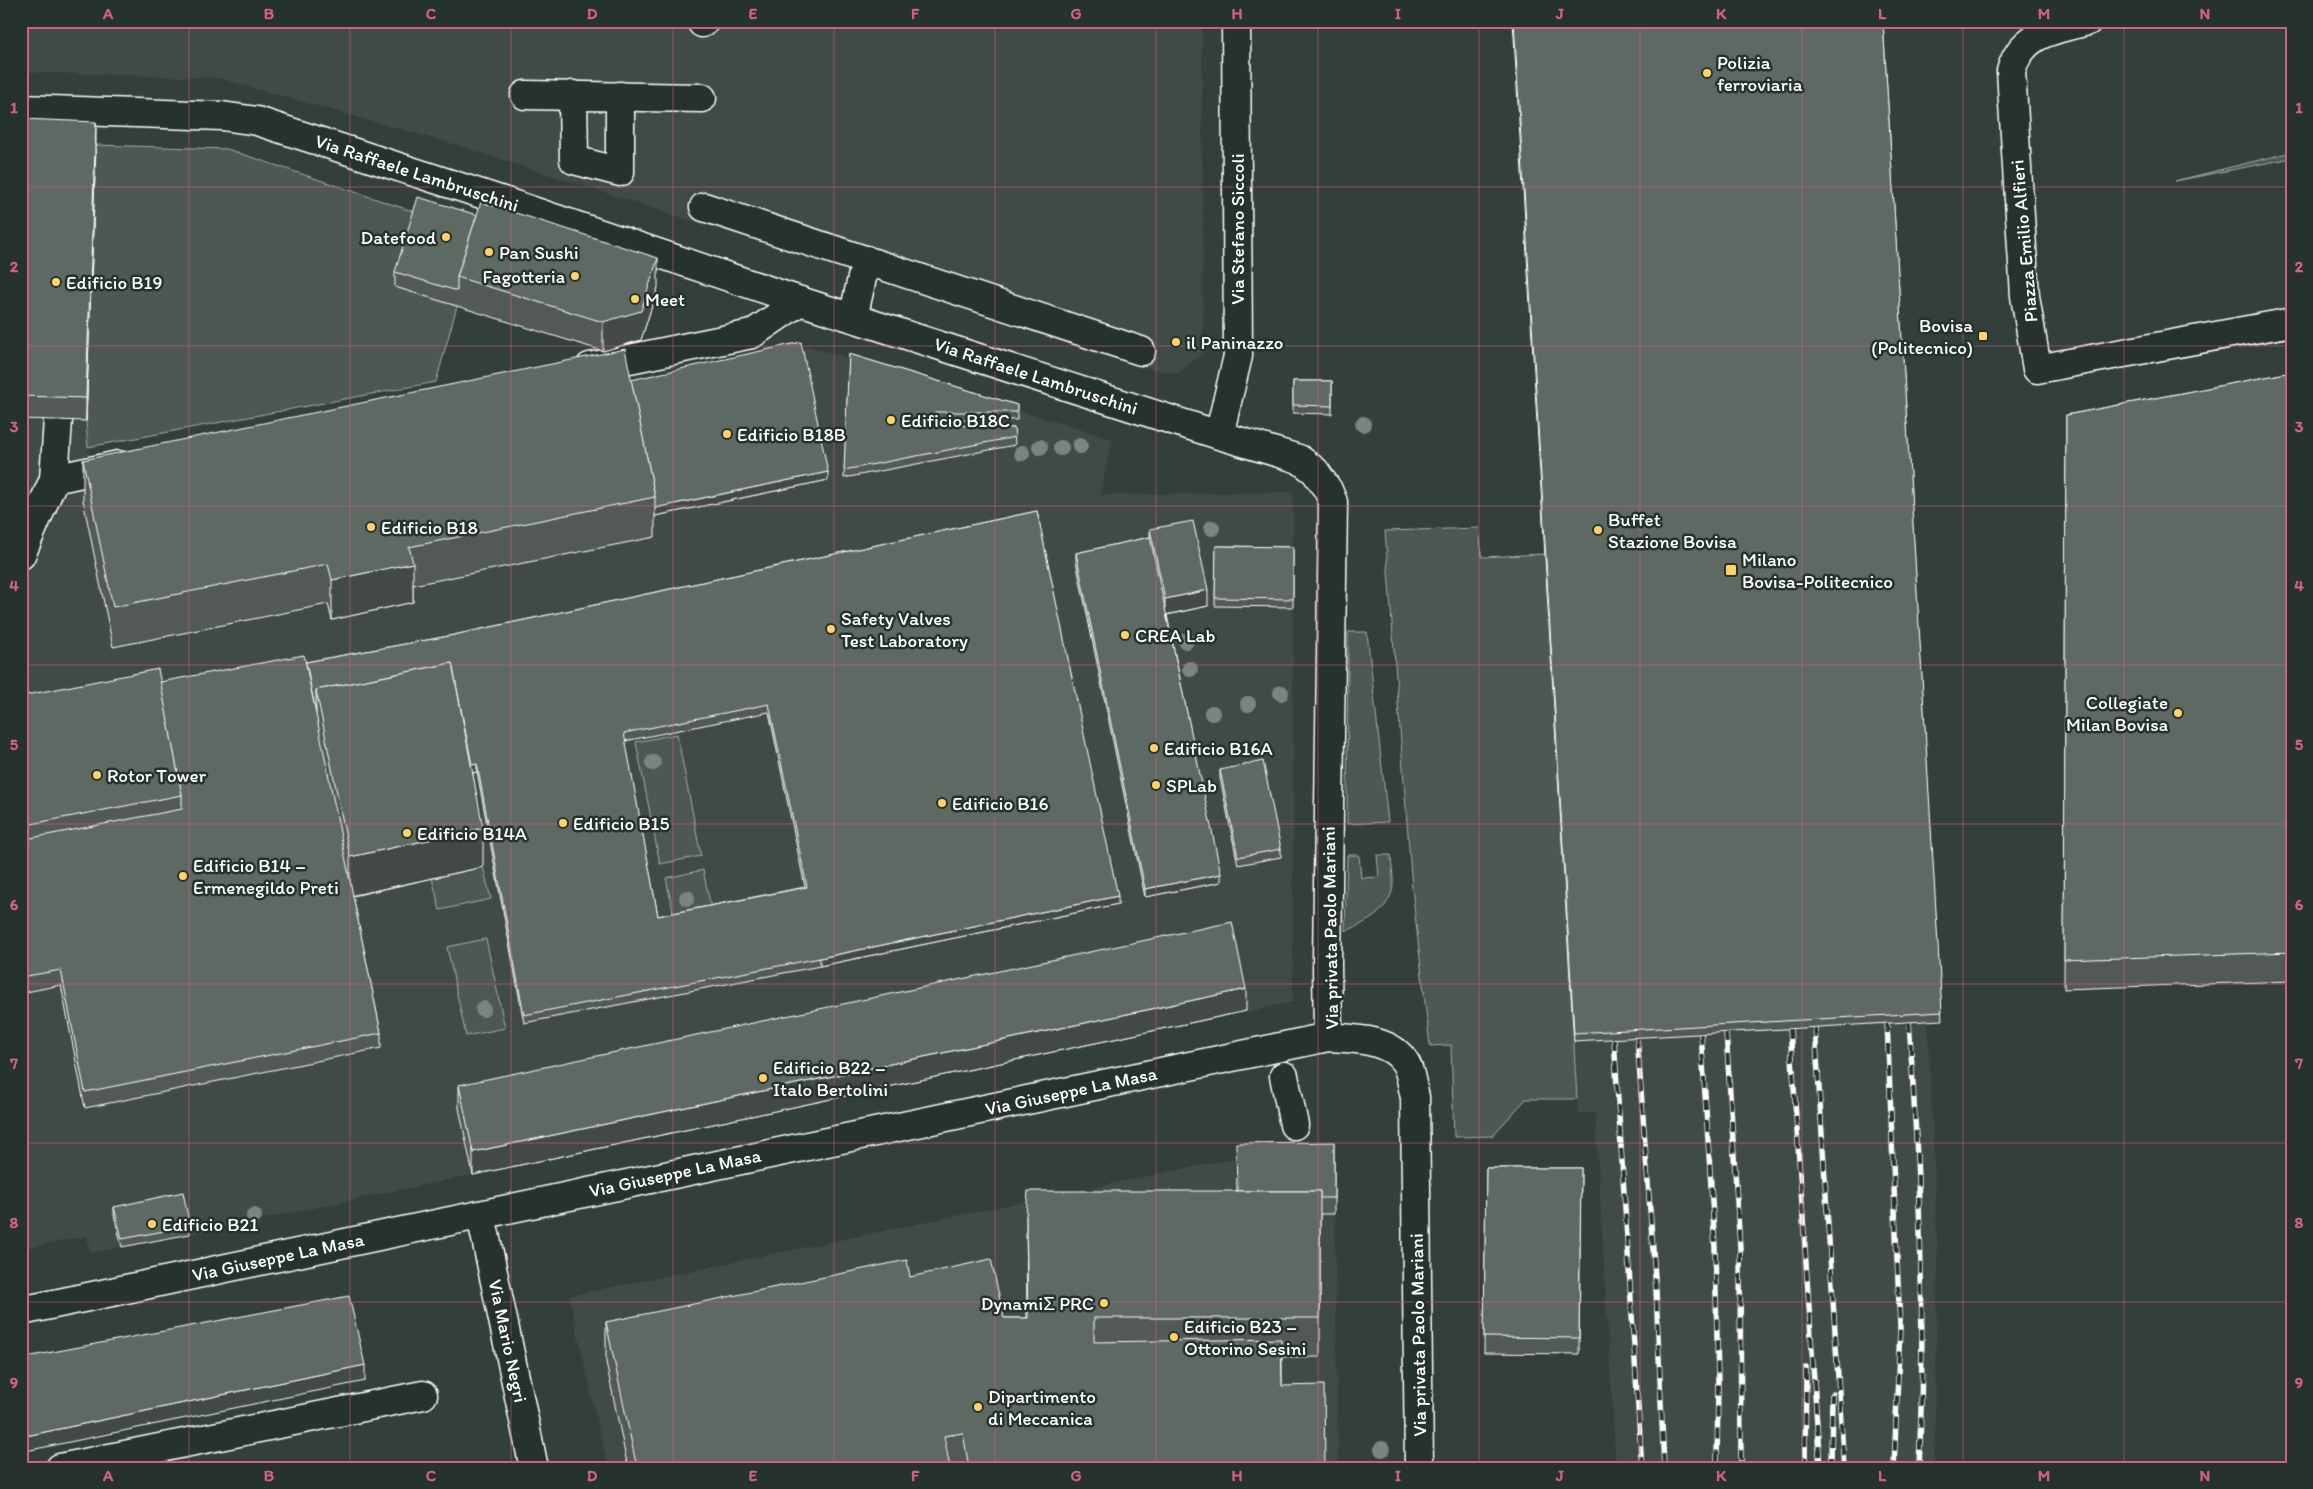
<svg xmlns="http://www.w3.org/2000/svg" width="2313" height="1489" font-family="Itim,sans-serif">
  <style>
    .built { fill: #404c47 }
    .green { fill: #4d5853; stroke: #a6aca9 }
    .lines { fill: none; stroke-linecap: round; stroke-linejoin: round }
    .minor-casing { stroke: #fff; stroke-width: 31 }
    .minor { stroke: #26332d; stroke-width: 28 }
    .rail-casing { stroke: #fff; stroke-width: 5.5 }
    .rail { stroke: #26332d; stroke-width: 4; stroke-dasharray: 11; stroke-linecap: butt }
    .tree { fill: #7c8480 }
    .wall { fill: #525a56; stroke: #fff; fill-rule: evenodd }
    .shaded-wall { fill: #424a46; stroke: #fff }
    .building { fill: #5f6964; stroke: #fff; fill-rule: evenodd }
    .grid { fill: none; stroke: #d45d8c; stroke-width: 1; stroke-opacity: 0.55 }
    .poi-dot { fill: #ffd166; stroke: #26332d; stroke-width: 2 }
    .labels { text-anchor: middle; dominant-baseline: central; stroke-width: 5; stroke-linejoin: round; paint-order: stroke }
    .poi-label { font-size: 19px; fill: #fff; stroke: #26332d; text-anchor: start }
    .street-label { font-size: 19px; fill: #fff; stroke: #26332d }
    .neatline { fill: none; stroke: #d45d8c; stroke-width: 2 }
    .grid-label { font-size: 16px; text-anchor: middle; font-weight: bold; fill: #d45d8c }
  </style>
  <rect width="100%" height="100%" fill="#333f3a"/>
  <filter id="ink" filterUnits="userSpaceOnUse"><feTurbulence type="fractalNoise" baseFrequency=".02" numOctaves="2"/><feDisplacementMap in="SourceGraphic" scale="10" xChannelSelector="R" yChannelSelector="G"/><feConvolveMatrix kernelMatrix="1 2 1 2 8 2 1 2 1" color-interpolation-filters="sRGB"/></filter>
  <g filter="url(#ink)">
    <g class="built">
      <polygon points="21,21 1202,21 1203,353 1178,373 1151,369 457,145 218,78 21,72"/>
      <polygon points="1513,21 1928,1020 1938,1259 1934,1468 1616,1468 1595,1113 1578,1113"/>
      <polygon points="21,142 96,145 86,421 88,447 93,470 421,422 808,346 1112,439 1100,495 1293,492 1293,1002 190,1234 90,1253 87,1236 21,1249"/>
      <polygon points="1334,1157 1338,1468 608,1468 569,1296 1236,1158"/>
    </g>
    <g class="green">
      <polygon points="96,145 227,149 418,213 395,287 457,306 436,382 88,447 86,421"/>
      <polygon points="2292,152 2292,158 2175,181"/>
      <polygon points="1479,528 1482,557 1545,554 1577,1099 1526,1099 1492,1136 1454,1137 1451,1045 1430,1046 1412,888 1385,531"/>
      <polygon points="1348,632 1367,632 1388,822 1347,824"/>
      <polygon points="677,734 701,856 660,864 636,742"/>
      <path d="M1347,855h12l2,23 18,-1 -2,-22h14c0,10 4,26 1,36 -6,22 -27,33 -47,40z"/>
      <polygon points="483,867 491,899 440,910 432,878"/>
      <polygon points="703,870 711,908 674,916 666,878"/>
      <polygon points="486,939 505,1028 466,1036 447,947"/>
    </g>
    <g class="lines">
      <defs>
        <g id="minor">
          <path d="M2088,21c-34,9 -66,11 -77,50l14,225 12,73 255,-47"/>
          <polyline points="702,23 705,21"/>
          <polyline points="525,95 702,98"/>
          <polyline points="573,95 574,160 620,172 620,96"/>
          <polyline points="21,109 222,116 257,121 500,200 800,301 1219,435 1299,459 1315,471 1328,490 1333,502 1327,964 1328,1037"/>
          <polyline points="704,207 1141,351"/>
          <polyline points="853,318 866,260"/>
          <polyline points="590,367 752,334 800,301"/>
          <polyline points="1219,435 1238,356 1236,21"/>
          <polyline points="54,479 58,420"/>
          <polyline points="21,555 54,479 119,465"/>
          <polyline points="1284,1076 1294,1125"/>
          <polyline points="481,1215 534,1468"/>
          <path d="M21,1311l1307,-274c26,2 61,1 77,25 6,9 7,25 10,35l4,371"/>
          <polyline points="60,1468 423,1395"/>
        </g>
      </defs>
      <use href="#minor" class="minor-casing"/>
      <use href="#minor" class="minor"/>
      <defs>
        <g id="rail">
          <path d="M1909,1021c10,149 17,297 10,447"/>
          <polyline points="1887,1022 1900,1328 1894,1468"/>
          <polyline points="1815,1027 1844,1468"/>
          <polyline points="1790,1028 1820,1468"/>
          <polyline points="1726,1032 1740,1248 1741,1468"/>
          <polyline points="1701,1033 1715,1247 1718,1382 1717,1468"/>
          <polyline points="1637,1037 1656,1290 1664,1468"/>
          <polyline points="1614,1039 1642,1468"/>
          <polyline points="1805,1468 1806,1367"/>
          <polyline points="1831,1468 1832,1394"/>
        </g>
      </defs>
      <use href="#rail" class="rail-casing"/>
      <use href="#rail" class="rail"/>
    </g>
    <g class="tree">
      <circle cx="1363" cy="424" r="8"/>
      <circle cx="1080" cy="446" r="8"/>
      <circle cx="1040" cy="447" r="8"/>
      <circle cx="1061" cy="448" r="8"/>
      <circle cx="1022" cy="453" r="8"/>
      <circle cx="1212" cy="528" r="8"/>
      <circle cx="1186" cy="641" r="8"/>
      <circle cx="1190" cy="669" r="8"/>
      <circle cx="1281" cy="693" r="8"/>
      <circle cx="1248" cy="704" r="8"/>
      <circle cx="1212" cy="713" r="8"/>
      <circle cx="653" cy="763" r="8"/>
      <circle cx="687" cy="898" r="8"/>
      <circle cx="483" cy="1009" r="8"/>
      <circle cx="254" cy="1216" r="8"/>
      <circle cx="1382" cy="1449" r="8"/>
    </g>
    <g class="wall">
      <polygon points="1513,21 1883,21 1942,1020 1574,1041"/>
      <polygon points="21,119 96,145 86,421 21,419"/>
      <polygon points="395,272 658,287 641,340 603,351 395,287"/>
      <polygon points="849,354 1017,405 1017,420 935,420 934,424 1014,428 1015,445 844,478"/>
      <polygon points="2292,372 2292,981 2064,989 2066,415"/>
      <polygon points="631,380 828,480 655,516 655,537 413,585 413,602 332,620 328,604 113,647 83,500 83,460"/>
      <polygon points="1293,381 1332,381 1332,414 1293,413"/>
      <path d="M1037,511l81,393 -298,62 -296,57 -47,-251 -4,1 10,94 -130,29 28,137v15l-296,60 -24,-123 -40,8v-297l140,-14 145,-20 143,-26zM769,712l36,175 -147,29 -33,-175z"/>
      <polygon points="1150,529 1208,606 1167,615 1221,882 1145,897 1076,561 1076,553 1150,537"/>
      <polygon points="1216,546 1293,547 1293,607 1215,606"/>
      <polygon points="1220,770 1281,849 1281,857 1238,865 1220,778"/>
      <polygon points="1246,1011 473,1175 459,1108 459,1085"/>
      <polygon points="1334,1142 1334,1214 1320,1214 1320,1357 1282,1357 1282,1386 1325,1468 628,1468 606,1362 606,1322 910,1277 1004,1318 1027,1318 1026,1216 1237,1191"/>
      <polygon points="1486,1168 1581,1168 1579,1354 1484,1353"/>
      <polygon points="114,1207 190,1226 190,1234 122,1247 114,1215"/>
    </g>
    <g class="shaded-wall">
      <polygon points="96,122 96,145 86,421 86,398"/>
      <polygon points="658,258 658,287 641,340 603,351 603,322"/>
      <polygon points="828,472 828,480 655,516 655,508"/>
      <polygon points="413,563 413,602 332,620 332,580"/>
      <polygon points="1208,590 1208,606 1165,615 1165,599"/>
      <polygon points="477,764 477,772 465,774 465,766"/>
      <polygon points="483,828 483,867 350,896 350,857"/>
      <polygon points="1221,874 1221,882 1145,897 1145,889"/>
      <polygon points="1118,896 1118,904 820,966 820,958"/>
      <polygon points="1246,989 1246,1011 473,1175 473,1152"/>
      <polygon points="365,1365 365,1381 21,1452 21,1437"/>
    </g>
    <g class="building">
      <polygon points="1514,21 1883,21 1942,1012 1574,1033"/>
      <polygon points="21,119 96,122 86,398 21,396"/>
      <polygon points="418,197 477,215 457,277 457,291 395,272"/>
      <polygon points="481,202 658,258 641,311 603,322 457,277"/>
      <polygon points="801,342 828,472 655,508 655,497 631,380"/>
      <polygon points="625,349 655,497 409,547 413,563 332,580 328,564 113,607 83,460"/>
      <polygon points="849,354 1017,405 1017,412 935,412 934,424 1014,428 1015,437 844,470"/>
      <polygon points="2292,372 2292,952 2064,960 2066,415"/>
      <polygon points="1293,381 1332,381 1332,406 1293,405"/>
      <path d="M1037,511l81,385 -298,62 -296,57 -47,-251 -5,1 -20,-102 -136,27v24l-10,-52 143,-26zM769,704l38,183 -149,29 -34,-183z"/>
      <polygon points="1193,521 1208,590 1165,599 1150,529"/>
      <polygon points="1150,537 1221,874 1145,889 1076,553"/>
      <polygon points="1216,546 1293,547 1293,599 1215,598"/>
      <polygon points="304,655 381,1033 85,1092 61,970 21,977 21,840 182,809 182,795 160,682"/>
      <polygon points="452,663 483,828 350,857 316,690"/>
      <polygon points="158,669 182,795 21,826 21,696"/>
      <polygon points="1263,761 1281,849 1238,857 1220,770"/>
      <polygon points="1232,922 1246,989 473,1152 459,1085"/>
      <polygon points="1334,1142 1334,1198 1320,1198 1320,1191 1237,1191 1236,1143"/>
      <polygon points="1486,1168 1581,1168 1579,1338 1484,1337"/>
      <polygon points="1028,1191 1320,1191 1320,1318 1094,1318 1094,1342 1281,1339 1282,1386 1324,1385 1325,1468 969,1468 963,1433 944,1436 950,1468 637,1468 606,1322 907,1260 910,1277 991,1259 1004,1318 1028,1318 1026,1216"/>
      <polygon points="183,1192 190,1226 122,1239 114,1207"/>
      <polygon points="349,1296 365,1365 21,1437 21,1358"/>
    </g>
  </g>
  <path class="grid" d="M189,21v1447M350,21v1447M511,21v1447M673,21v1447M834,21v1447M995,21v1447M1156,21v1447M1318,21v1447M1479,21v1447M1640,21v1447M1802,21v1447M1963,21v1447M2124,21v1447M21,187h2271M21,346h2271M21,506h2271M21,665h2271M21,824h2271M21,984h2271M21,1143h2271M21,1302h2271"/>
  <g class="poi-dot">
    <circle cx="1707" cy="73" r="5"/>
    <circle cx="446" cy="237" r="5"/>
    <circle cx="489" cy="252" r="5"/>
    <circle cx="575" cy="276" r="5"/>
    <circle cx="56" cy="282" r="5"/>
    <circle cx="635" cy="299" r="5"/>
    <rect x="1978" y="331" width="10" height="10" rx="2.5"/>
    <circle cx="1176" cy="342" r="5"/>
    <circle cx="891" cy="420" r="5"/>
    <circle cx="727" cy="434" r="5"/>
    <circle cx="371" cy="527" r="5"/>
    <circle cx="1598" cy="530" r="5"/>
    <rect x="1725" y="564" width="12" height="12" rx="2.5"/>
    <circle cx="831" cy="629" r="5"/>
    <circle cx="1125" cy="635" r="5"/>
    <circle cx="2178" cy="713" r="5"/>
    <circle cx="1154" cy="748" r="5"/>
    <circle cx="97" cy="775" r="5"/>
    <circle cx="1156" cy="785" r="5"/>
    <circle cx="942" cy="803" r="5"/>
    <circle cx="563" cy="823" r="5"/>
    <circle cx="407" cy="833" r="5"/>
    <circle cx="183" cy="876" r="5"/>
    <circle cx="763" cy="1078" r="5"/>
    <circle cx="152" cy="1224" r="5"/>
    <circle cx="1104" cy="1303" r="5"/>
    <circle cx="1174" cy="1337" r="5"/>
    <circle cx="978" cy="1407" r="5"/>
  </g>
  <g class="labels">
    <g class="poi-label">
      <text x="1717" y="62">Polizia<tspan x="1717" dy="22">ferroviaria</tspan></text>
      <text x="436" y="237" text-anchor="end">Datefood</text>
      <text x="499" y="252">Pan Sushi</text>
      <text x="565" y="276" text-anchor="end">Fagotteria</text>
      <text x="66" y="282">Edificio B19</text>
      <text x="645" y="299">Meet</text>
      <text x="1973" y="325" text-anchor="end">Bovisa<tspan x="1973" dy="22">(Politecnico)</tspan></text>
      <text x="1186" y="342">il Paninazzo</text>
      <text x="901" y="420">Edificio B18C</text>
      <text x="737" y="434">Edificio B18B</text>
      <text x="1608" y="519">Buffet<tspan x="1608" dy="22">Stazione Bovisa</tspan></text>
      <text x="381" y="527">Edificio B18</text>
      <text x="1742" y="559">Milano<tspan x="1742" dy="22">Bovisa-Politecnico</tspan></text>
      <text x="841" y="618">Safety Valves<tspan x="841" dy="22">Test Laboratory</tspan></text>
      <text x="1135" y="635">CREA Lab</text>
      <text x="2168" y="702" text-anchor="end">Collegiate<tspan x="2168" dy="22">Milan Bovisa</tspan></text>
      <text x="1164" y="748">Edificio B16A</text>
      <text x="107" y="775">Rotor Tower</text>
      <text x="1166" y="785">SPLab</text>
      <text x="952" y="803">Edificio B16</text>
      <text x="573" y="823">Edificio B15</text>
      <text x="417" y="833">Edificio B14A</text>
      <text x="193" y="865">Edificio B14 –<tspan x="193" dy="22">Ermenegildo Preti</tspan></text>
      <text x="773" y="1067">Edificio B22 –<tspan x="773" dy="22">Italo Bertolini</tspan></text>
      <text x="162" y="1224">Edificio B21</text>
      <text x="1094" y="1303" text-anchor="end">DynamiΣ PRC</text>
      <text x="1184" y="1326">Edificio B23 –<tspan x="1184" dy="22">Ottorino Sesini</tspan></text>
      <text x="988" y="1396">Dipartimento<tspan x="988" dy="22">di Meccanica</tspan></text>
    </g>
    <g class="street-label">
      <text transform="translate(417 173) rotate(18)">Via Raffaele Lambruschini</text>
      <text transform="translate(1237 229) rotate(-90)">Via Stefano Siccoli</text>
      <text transform="translate(2024 241) rotate(-95)">Piazza Emilio Alfieri</text>
      <text transform="translate(1036 376) rotate(18)">Via Raffaele Lambruschini</text>
      <text transform="translate(1330 928) rotate(-91)">Via privata Paolo Mariani</text>
      <text transform="translate(1071 1091) rotate(-12)">Via Giuseppe La Masa</text>
      <text transform="translate(675 1173) rotate(-12)">Via Giuseppe La Masa</text>
      <text transform="translate(278 1257) rotate(-12)">Via Giuseppe La Masa</text>
      <text transform="translate(1418 1335) rotate(-91)">Via privata Paolo Mariani</text>
      <text transform="translate(508 1341) rotate(78)">Via Mario Negri</text>
    </g>
  </g>
  <rect width="2313" height="1489" fill="none" stroke="#26332d" stroke-width="55"/>
  <rect x="28" y="28" width="2258" height="1434" class="neatline"/>
  <g class="grid-label">
    <text x="108" y="19">A</text>
    <text x="269" y="19">B</text>
    <text x="431" y="19">C</text>
    <text x="592" y="19">D</text>
    <text x="753" y="19">E</text>
    <text x="915" y="19">F</text>
    <text x="1076" y="19">G</text>
    <text x="1237" y="19">H</text>
    <text x="1398" y="19">I</text>
    <text x="1560" y="19">J</text>
    <text x="1721" y="19">K</text>
    <text x="1882" y="19">L</text>
    <text x="2044" y="19">M</text>
    <text x="2205" y="19">N</text>
    <text x="14" y="113">1</text>
    <text x="2299" y="113">1</text>
    <text x="14" y="272">2</text>
    <text x="2299" y="272">2</text>
    <text x="14" y="432">3</text>
    <text x="2299" y="432">3</text>
    <text x="14" y="591">4</text>
    <text x="2299" y="591">4</text>
    <text x="14" y="750">5</text>
    <text x="2299" y="750">5</text>
    <text x="14" y="910">6</text>
    <text x="2299" y="910">6</text>
    <text x="14" y="1069">7</text>
    <text x="2299" y="1069">7</text>
    <text x="14" y="1228">8</text>
    <text x="2299" y="1228">8</text>
    <text x="14" y="1388">9</text>
    <text x="2299" y="1388">9</text>
    <text x="108" y="1481">A</text>
    <text x="269" y="1481">B</text>
    <text x="431" y="1481">C</text>
    <text x="592" y="1481">D</text>
    <text x="753" y="1481">E</text>
    <text x="915" y="1481">F</text>
    <text x="1076" y="1481">G</text>
    <text x="1237" y="1481">H</text>
    <text x="1398" y="1481">I</text>
    <text x="1560" y="1481">J</text>
    <text x="1721" y="1481">K</text>
    <text x="1882" y="1481">L</text>
    <text x="2044" y="1481">M</text>
    <text x="2205" y="1481">N</text>
  </g>
</svg>
